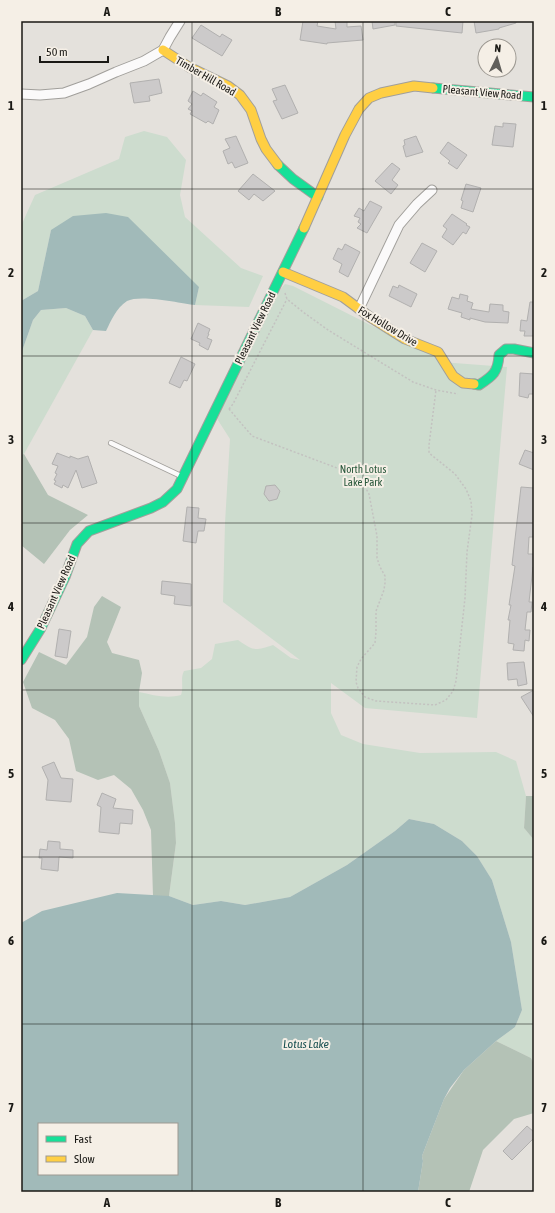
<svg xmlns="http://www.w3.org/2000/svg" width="555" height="1213" font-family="'Asap Condensed',sans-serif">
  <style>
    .green { fill: #cddcce }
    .forest { fill: #b4c2b6 }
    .water { fill: #a1bab9; fill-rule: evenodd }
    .building { fill: #cccaca; stroke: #b1b0af }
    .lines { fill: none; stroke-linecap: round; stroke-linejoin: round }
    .lane-casing { stroke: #a19f9b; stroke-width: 6 }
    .street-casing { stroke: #a19f9b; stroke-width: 11 }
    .fast-casing { stroke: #a19f9b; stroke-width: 11 }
    .slow-casing { stroke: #a19f9b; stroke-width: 11 }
    .path { stroke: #c3c2c0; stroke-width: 1.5; stroke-dasharray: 2 2; stroke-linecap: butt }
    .lane { stroke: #fbfafa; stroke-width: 4.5 }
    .street { stroke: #fbfafa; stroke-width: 9 }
    .fast { stroke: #16e098; stroke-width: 9 }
    .slow { stroke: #ffcf43; stroke-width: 9 }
    .grid { fill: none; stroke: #1a1915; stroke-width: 1; stroke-opacity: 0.55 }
    .labels { text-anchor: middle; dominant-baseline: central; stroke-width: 4; stroke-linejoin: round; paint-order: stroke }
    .street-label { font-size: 11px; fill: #1a1915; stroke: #f5efe6 }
    .park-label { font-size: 11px; fill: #28573a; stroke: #f5efe6 }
    .water-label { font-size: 12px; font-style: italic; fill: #195152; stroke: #f5efe6 }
    .neatline { fill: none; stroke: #1a1915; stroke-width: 1.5 }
    .grid-label { font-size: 13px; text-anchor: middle; font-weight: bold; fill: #1a1915 }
  </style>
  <rect width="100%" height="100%" fill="#e4e1dc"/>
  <g class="green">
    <polygon points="144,131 167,137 186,160 180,195 185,217 241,268 263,276 249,307 195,305 199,287 51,230 38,291 21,301 21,226 35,195 119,159 125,137"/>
    <path d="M285,284l8,2 125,63 17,5 6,8 66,5 -30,351 -112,-10 -34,-25v30l10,22 22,9 57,9 76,-1 20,9 10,35 -2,32 10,12v224l-3,-6 -35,-17 19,-14 7,-17 -11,-68 -19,-62 -15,-24 -15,-15 -28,-17 -25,-5 -14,12 -48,34 -57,32 -45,8 -24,-4 -28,4 -24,-9 7,-53 -1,-20 -5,-40 -11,-32 -20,-45v-14c14,3 28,7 42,3 3,-8 -1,-17 3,-24l17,-3 11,-9 3,-15 23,-4c16,11 16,11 35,5l18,13 9,2 -77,-58 2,-79 5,-84 -16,-25 64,-122z"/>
    <polygon points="66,308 85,316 93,330 24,454 21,455 21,354 33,320 41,310"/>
  </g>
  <g class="forest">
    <polygon points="24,454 48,495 88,515 70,530 44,564 21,545 21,455"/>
    <polygon points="102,596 121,607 107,642 112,653 139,660 142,673 139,692 139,706 159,751 170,783 175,823 176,843 169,896 153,896 151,830 143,810 131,789 114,775 98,780 76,771 69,739 55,720 32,708 23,682 39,652 66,665 87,637 94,607"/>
    <polygon points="526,796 534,796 534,840 524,828"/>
    <polygon points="496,1041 531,1058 534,1064 534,1113 514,1119 483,1150 469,1192 418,1192 423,1161 422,1156 444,1099 464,1070"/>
  </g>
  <g class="water">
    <path d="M106,213l22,4 71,70 -4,18c-15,-2 -55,-11 -68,-4 -11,7 -16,20 -21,30l-13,-1 -8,-14 -19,-8 -25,2 -8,10 -12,34v-53l17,-10 13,-61 22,-14z"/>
    <path d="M409,819l25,5 28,17 15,15 15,24 19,62 11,68 -7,17 -19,14 -32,29 -14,18 -6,11 -22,57 1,5 -5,31h-397v-269l21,-12 75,-18 52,3 24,9 28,-4 24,4 45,-8 57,-32 48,-34zM39,1124h138v50h-138z"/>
  </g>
  <g class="building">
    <polygon points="303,21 318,21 317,26 336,29 335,21 347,21 347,27 361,26 363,40 327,43 327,44 300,40"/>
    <polygon points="372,21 395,21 395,25 373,29"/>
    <polygon points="396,21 463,21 462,33 396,26"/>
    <polygon points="474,21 516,21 516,23 499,28 499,29 476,33"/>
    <polygon points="201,25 220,37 222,34 232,40 222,56 192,38"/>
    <polygon points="159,79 162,93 149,96 150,101 134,103 130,83"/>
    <polygon points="285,85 298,113 282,119 273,101 277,100 272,89"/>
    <polygon points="193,91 201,96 203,93 217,102 214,107 219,110 213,124 208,121 206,123 190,114 192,111 188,109 192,104 188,101"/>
    <polygon points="503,123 516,124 513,147 492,145 495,126 503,127"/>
    <polygon points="236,136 248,163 235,168 232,162 228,164 223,151 230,148 225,139"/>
    <polygon points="416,136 423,152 406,157 403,146 405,145 404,140"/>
    <polygon points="448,142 467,155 457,169 448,163 450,161 440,153"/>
    <polygon points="392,163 400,169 392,180 398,185 391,194 375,181"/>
    <polygon points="253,174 275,191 263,201 254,194 249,200 238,191"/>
    <polygon points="466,184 481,188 473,212 461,208 463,201 461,200"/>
    <polygon points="370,201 382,207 367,233 357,228 361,224 358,222 360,218 354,216 359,208 364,211"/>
    <polygon points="452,214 467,224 466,225 470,227 466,234 463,232 453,245 442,237 447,229 443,226"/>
    <polygon points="422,243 437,251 425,272 410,263"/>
    <polygon points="345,244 360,252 348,277 339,272 342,264 333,259 338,248 342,250"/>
    <polygon points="399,285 417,294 411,307 389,296 393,286 398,288"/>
    <polygon points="460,294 468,296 467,301 473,303 471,309 489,312 490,304 503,305 503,311 509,312 508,323 485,322 470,318 470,320 461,317 462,313 448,309 452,297 459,299"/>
    <polygon points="530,302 534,302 534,336 524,336 525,331 520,331 521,320 527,321"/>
    <polygon points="198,323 210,329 208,334 209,334 207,338 212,340 208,350 199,345 200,343 191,339"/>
    <polygon points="181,357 195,364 187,381 184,380 180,388 169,383"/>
    <polygon points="520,373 534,374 534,394 529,394 528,398 519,396"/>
    <polygon points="525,450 534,453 534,470 519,464"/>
    <polygon points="57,453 70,458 70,456 78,459 88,456 97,483 82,488 76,470 68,488 63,485 62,488 54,484 56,481 54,480 57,474 55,473 58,466 52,464"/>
    <polygon points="275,485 280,491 277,499 269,501 264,494 266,486"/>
    <polygon points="521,487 534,488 534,533 533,537 529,537 528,554 534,554 534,567 533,567 529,602 532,602 531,612 527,612 525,630 530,630 529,641 525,640 524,651 513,650 514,644 508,643 510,620 508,620 511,605 509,605 515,566 512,565"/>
    <polygon points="187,507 199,508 198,518 206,519 204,531 198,531 196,543 183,541"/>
    <polygon points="162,581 191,584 191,606 174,604 175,596 161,594"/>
    <polygon points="59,629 71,631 67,658 55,656"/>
    <polygon points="524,662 527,684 518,686 517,679 508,680 507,663"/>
    <polygon points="534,690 534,717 521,697"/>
    <polygon points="54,762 61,778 73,779 71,802 46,800 48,780 42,767"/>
    <polygon points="102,793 116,799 113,808 133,810 132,824 120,823 119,834 99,832 101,807 97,805"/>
    <polygon points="48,841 60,842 60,849 73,850 73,858 59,857 58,871 41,869 42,858 39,858 40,849 47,850"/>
    <polygon points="527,1126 534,1132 534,1138 512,1160 503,1151"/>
  </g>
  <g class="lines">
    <defs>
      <polyline id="lane" points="111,443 181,476"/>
      <g id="street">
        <polyline points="21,94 40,95 64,93 89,84 116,72 144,61 163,50 170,37 180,21"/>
        <polyline points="359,309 399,225 417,204 432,190"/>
      </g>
      <g id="fast">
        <polyline points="433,88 534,97"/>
        <polyline points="278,165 293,179 318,197"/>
        <path d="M474,384l5,1c14,-9 19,-13 20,-30l7,-6h8l20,4"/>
        <polyline points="21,660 41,628 65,577 77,544 89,531 151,508 163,502 177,489 304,228"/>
      </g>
      <g id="slow">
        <polyline points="163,50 189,67 228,86 240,95 251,110 261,139 266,149 278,165"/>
        <polyline points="304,228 345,135 359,109 369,98 381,93 414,86 433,88"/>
        <polyline points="283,272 343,297 370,317 405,339 438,352 453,376 463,383 474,384"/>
      </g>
    </defs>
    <use href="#lane" class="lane-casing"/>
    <use href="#street" class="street-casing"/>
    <use href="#fast" class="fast-casing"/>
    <use href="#slow" class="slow-casing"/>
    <g class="path">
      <polyline points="285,293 287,299 303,312 328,330 413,382 436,390 458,394"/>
      <polyline points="229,409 252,436 345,471 356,477 364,485 369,494 377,536 377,558 380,567 385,576 385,583 384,590 376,611 376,632 375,643 361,659 357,667 356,682 358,688 365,697 376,701 435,705 446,700 453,691 456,681 465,598 467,552 472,515 471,501 466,489 455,474 429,453 429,445 436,390"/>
      <polyline points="229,409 233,404 287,299"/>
    </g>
    <use href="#lane" class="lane"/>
    <use href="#street" class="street"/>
    <use href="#fast" class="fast"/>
    <use href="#slow" class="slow"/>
  </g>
  <path class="grid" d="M192,21v1171M363,21v1171M21,189h513M21,356h513M21,523h513M21,690h513M21,857h513M21,1024h513"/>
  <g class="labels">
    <g class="street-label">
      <text transform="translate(206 76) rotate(30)">Timber Hill Road</text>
      <text transform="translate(482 92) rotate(5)">Pleasant View Road</text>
      <text transform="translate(388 326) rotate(31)">Fox Hollow Drive</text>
      <text transform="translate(255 328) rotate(-64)">Pleasant View Road</text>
      <text transform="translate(56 592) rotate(-66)">Pleasant View Road</text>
    </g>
    <g class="park-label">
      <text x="363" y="469">North Lotus<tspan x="363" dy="13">Lake Park</tspan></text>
    </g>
    <g class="water-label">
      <text x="306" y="1044">Lotus Lake</text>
    </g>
  </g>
  <rect width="555" height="1213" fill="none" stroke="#f5efe6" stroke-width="44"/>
  <rect x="38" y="1123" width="140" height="52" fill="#f5efe6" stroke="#9d9992"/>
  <rect x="46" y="1136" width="20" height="6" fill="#16e098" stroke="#9d9992"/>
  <text x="74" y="1143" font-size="12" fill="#1a1915">Fast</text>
  <rect x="46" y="1156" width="20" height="6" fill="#ffcf43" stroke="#9d9992"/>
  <text x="74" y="1163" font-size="12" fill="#1a1915">Slow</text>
  <g transform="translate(497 58) rotate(5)"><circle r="19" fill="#f5efe6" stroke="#9d9992"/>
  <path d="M0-3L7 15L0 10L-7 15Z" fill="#615f5b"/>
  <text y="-6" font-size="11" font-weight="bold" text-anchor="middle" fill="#1a1915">N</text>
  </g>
  <path d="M40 56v6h68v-6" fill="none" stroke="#1a1915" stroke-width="2"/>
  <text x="46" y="56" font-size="12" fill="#1a1915" stroke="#f5efe6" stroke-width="3" paint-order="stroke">50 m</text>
  <rect x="22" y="22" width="511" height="1169" class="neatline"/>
  <g class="grid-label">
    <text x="107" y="16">A</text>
    <text x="278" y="16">B</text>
    <text x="448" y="16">C</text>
    <text x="11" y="110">1</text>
    <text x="544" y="110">1</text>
    <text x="11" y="277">2</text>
    <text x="544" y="277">2</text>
    <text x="11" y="444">3</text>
    <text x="544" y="444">3</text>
    <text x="11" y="611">4</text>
    <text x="544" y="611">4</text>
    <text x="11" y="778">5</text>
    <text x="544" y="778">5</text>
    <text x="11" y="945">6</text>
    <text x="544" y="945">6</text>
    <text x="11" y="1112">7</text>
    <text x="544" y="1112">7</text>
    <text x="107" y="1207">A</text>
    <text x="278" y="1207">B</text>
    <text x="448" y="1207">C</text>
  </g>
</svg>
